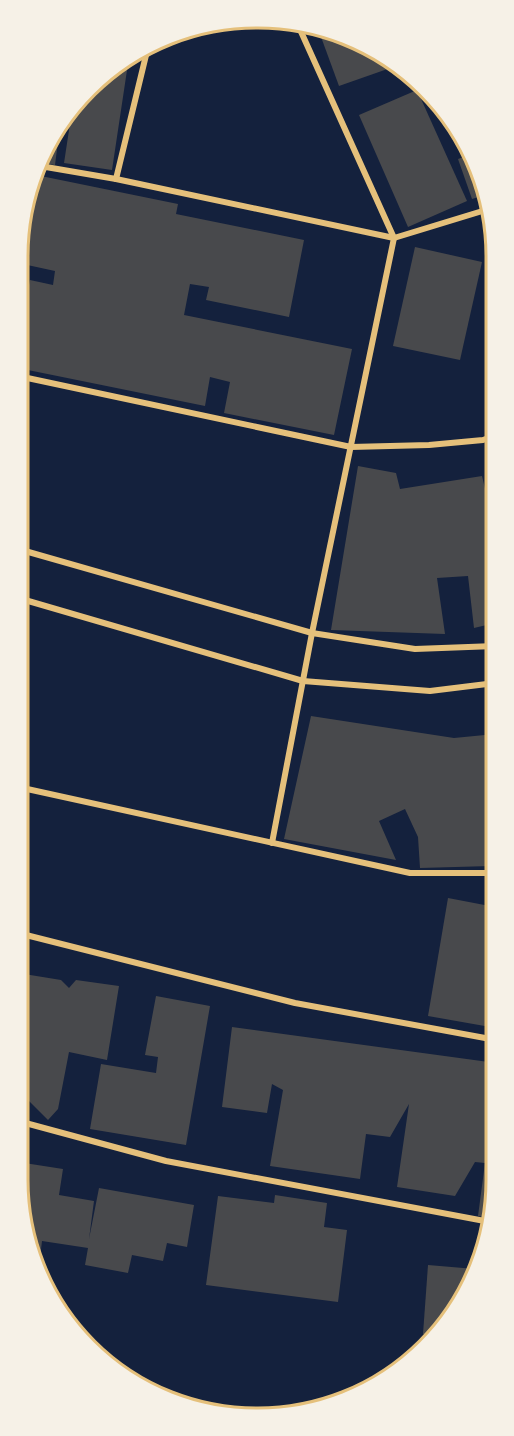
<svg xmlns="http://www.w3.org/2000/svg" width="514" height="1436" font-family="Ubuntu,sans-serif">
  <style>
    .building { fill: #48494c }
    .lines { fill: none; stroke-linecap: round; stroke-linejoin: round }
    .minor { stroke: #e5c07b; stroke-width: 6 }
    .rim { fill: none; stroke: #e5c07b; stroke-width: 3 }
  </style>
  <rect width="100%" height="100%" fill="#14213d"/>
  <g class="building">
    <polygon points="317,26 377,50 396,66 339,86"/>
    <polygon points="129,57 112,170 64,163 71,117 68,117 68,111"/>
    <polygon points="417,90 467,201 408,227 359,115"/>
    <polygon points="60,126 55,165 42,163 55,137"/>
    <polygon points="472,154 485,195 472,199 458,159"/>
    <polygon points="36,175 178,204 176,214 304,240 289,317 206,300 209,287 190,284 184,315 352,349 334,435 224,413 230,382 210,377 205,406 18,368 18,340 30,280 53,285 55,271 18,263 26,195"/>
    <polygon points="415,247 482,262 460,360 393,346"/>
    <polygon points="358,466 396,473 400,489 482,476 487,497 494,494 495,623 474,628 468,576 437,578 445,634 331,630"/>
    <polygon points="311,716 454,738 495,734 495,853 491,853 491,866 420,868 418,837 405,809 379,821 396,860 284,839"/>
    <polygon points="448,898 495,907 496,1028 428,1016"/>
    <polygon points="18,973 61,980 69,988 76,980 119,986 107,1060 69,1052 58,1109 48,1120 25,1097 29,1075 18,1073"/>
    <polygon points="156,996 210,1006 186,1145 90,1129 101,1064 156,1073 158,1057 145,1055"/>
    <polygon points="232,1027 496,1063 496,1179 491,1218 478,1216 485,1163 475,1162 455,1196 397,1187 409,1104 390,1137 366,1134 360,1179 270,1166 283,1090 272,1084 267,1113 222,1107"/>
    <polygon points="18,1162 63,1169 59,1195 94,1201 89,1239 99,1188 194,1205 187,1247 167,1243 163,1261 132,1255 128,1273 85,1265 88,1248 42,1241 40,1258 33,1257 18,1179"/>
    <polygon points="275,1195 327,1203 324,1227 347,1230 338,1302 206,1285 218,1196 274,1203"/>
    <polygon points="428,1265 475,1269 456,1312 433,1335 423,1334"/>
  </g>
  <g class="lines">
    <g class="minor">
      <polyline points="40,166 116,179 394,238 489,209"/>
      <polyline points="116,179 148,47"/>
      <polyline points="18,376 351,447 429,445 483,440 494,436"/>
      <polyline points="18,549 312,633 415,649 495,646"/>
      <polyline points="18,598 303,681 430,691 495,683"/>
      <polyline points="18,787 410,873 495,873"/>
      <polyline points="272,843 312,633 394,238 298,25"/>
      <polyline points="18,933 295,1003 496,1040"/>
      <polyline points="18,1121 166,1161 490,1222"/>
    </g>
  </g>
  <path d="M0 0H514V1436H0ZM256 28H258A228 228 0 0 1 486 256V1180A228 228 0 0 1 258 1408H256A228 228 0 0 1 28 1180V256A228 228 0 0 1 256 28Z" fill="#f6f1e7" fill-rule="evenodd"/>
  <path class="rim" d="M256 28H258A228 228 0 0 1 486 256V1180A228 228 0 0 1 258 1408H256A228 228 0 0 1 28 1180V256A228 228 0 0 1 256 28Z"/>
</svg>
